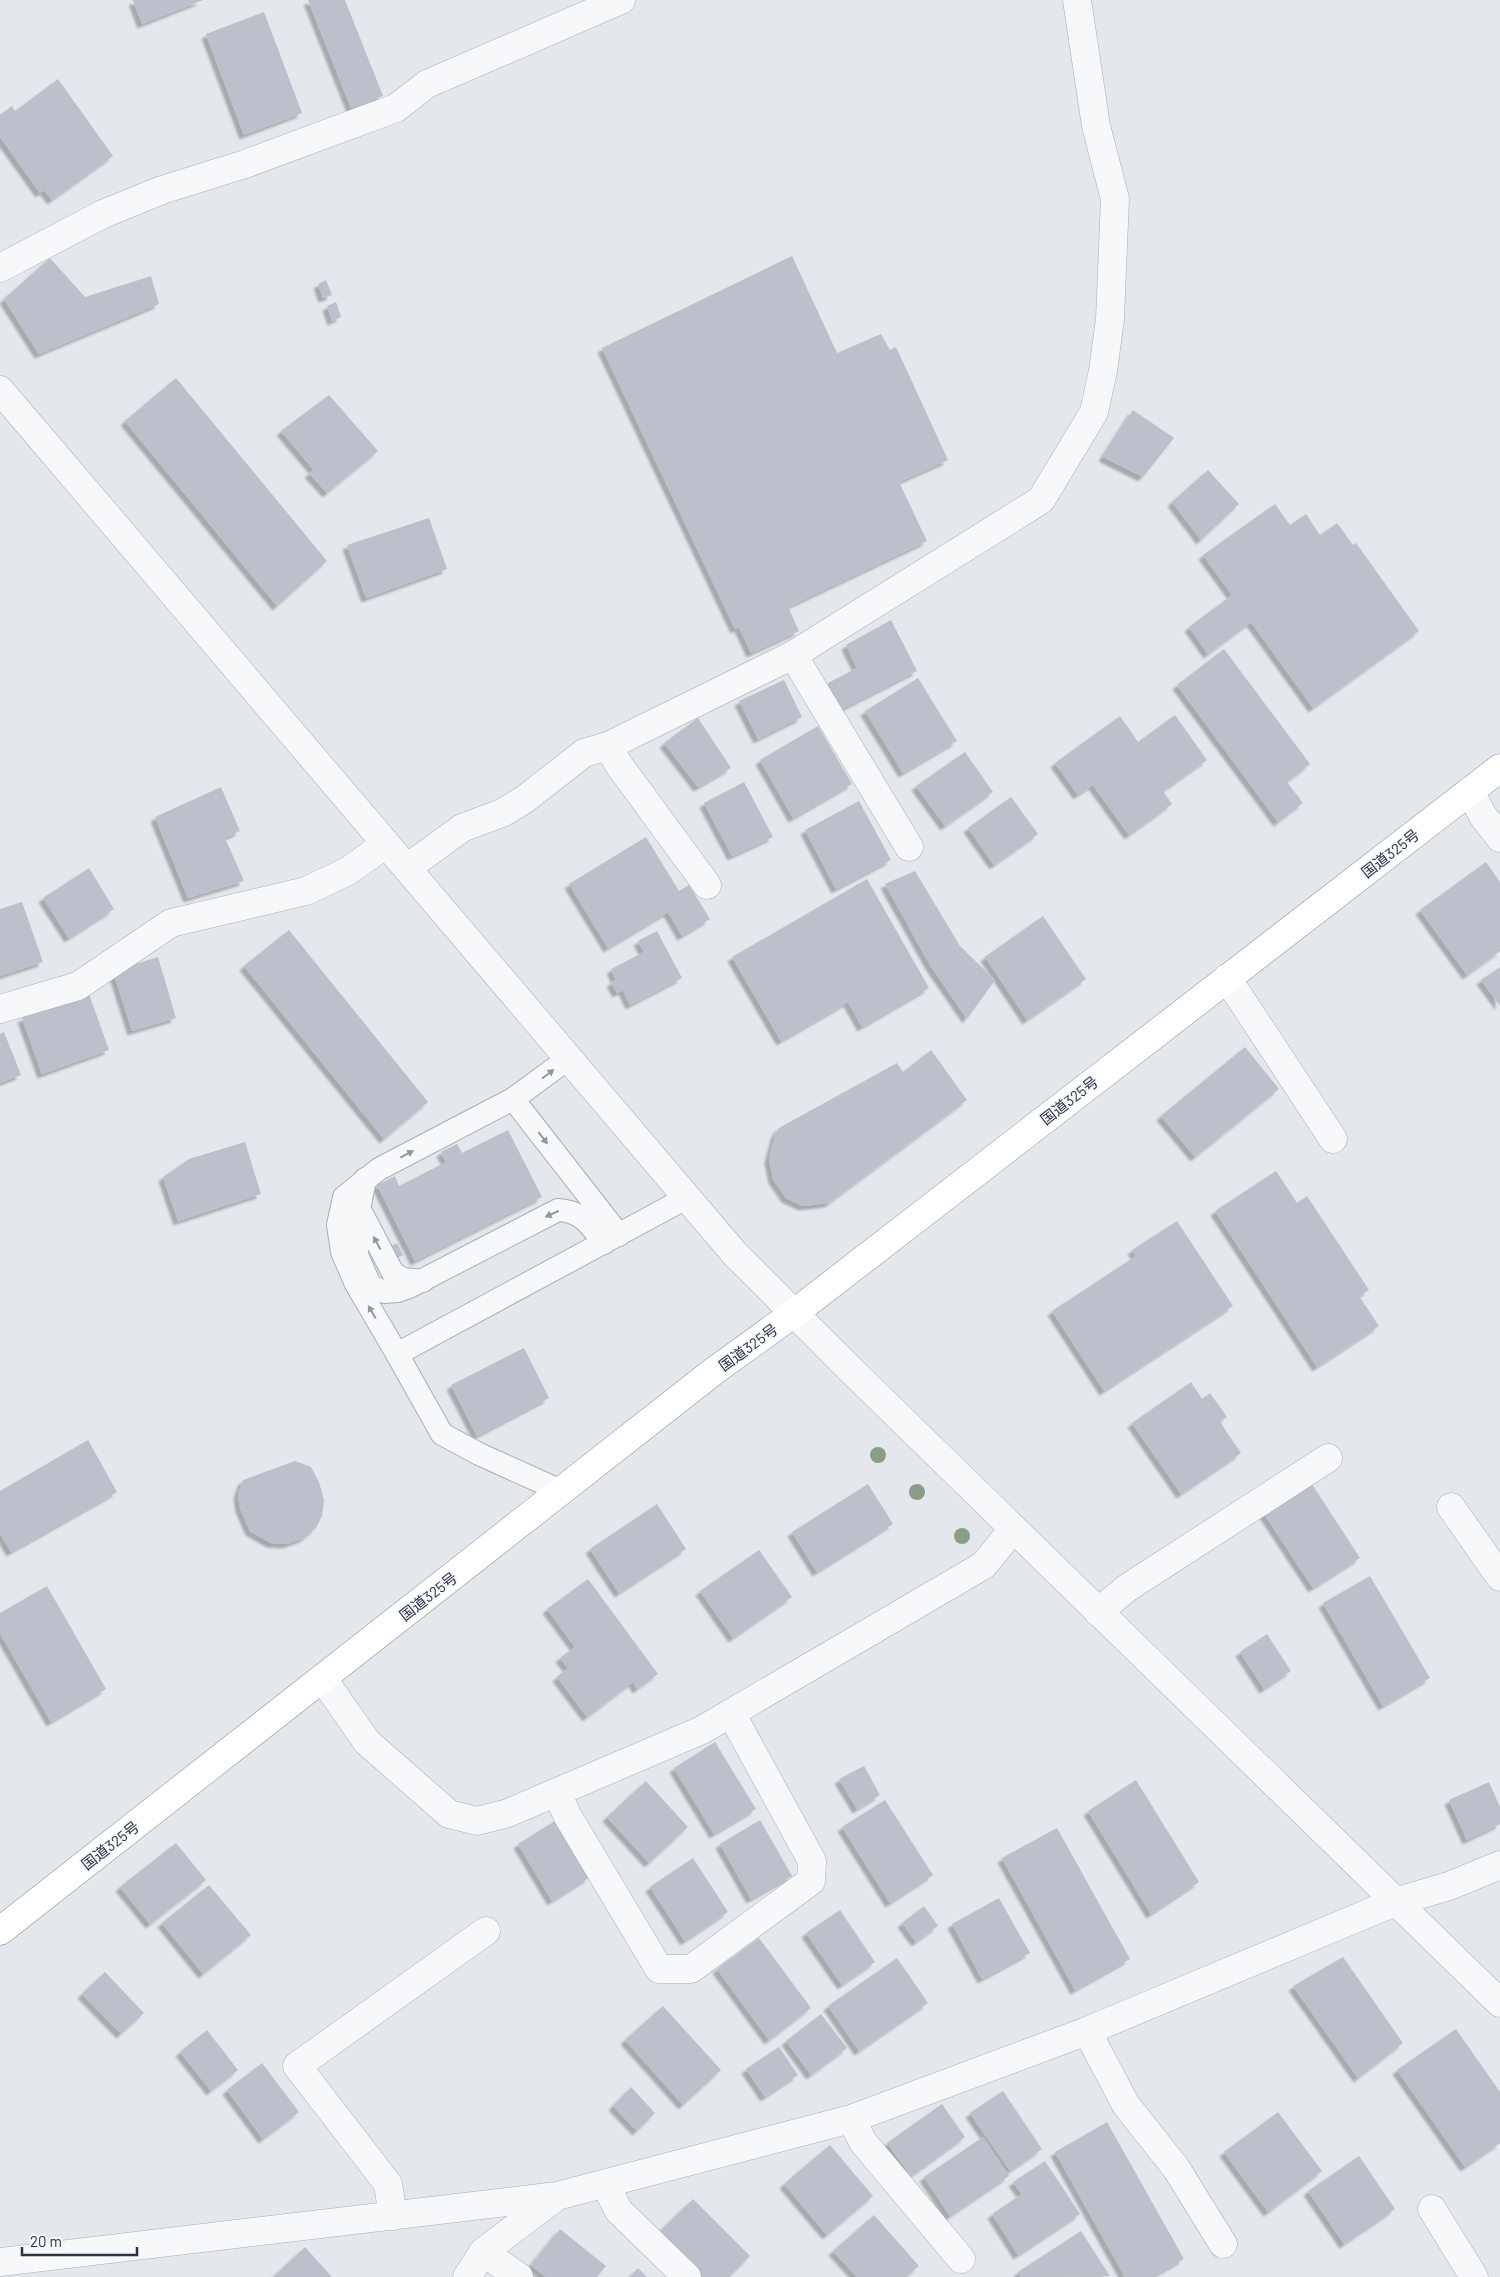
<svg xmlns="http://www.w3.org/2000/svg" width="1500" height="2277" font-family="Barlow,'Noto Sans JP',sans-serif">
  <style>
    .building { fill: #bbc0ca; filter: url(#shadow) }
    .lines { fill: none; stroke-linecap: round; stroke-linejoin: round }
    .service-casing { stroke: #a9aeb7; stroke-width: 24 }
    .minor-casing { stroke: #a9aeb7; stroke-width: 29 }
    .tertiary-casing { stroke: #a9aeb7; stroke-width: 29 }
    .trunk-casing { stroke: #8b94a3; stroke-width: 29 }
    .service { stroke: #f7f8fa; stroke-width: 22 }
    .minor { stroke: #f7f8fa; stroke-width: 28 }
    .tertiary { stroke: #f7f8fa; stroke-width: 28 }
    .trunk { stroke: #fff; stroke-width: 28 }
    .tree { fill: #899d89 }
    .oneway { fill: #9196a0 }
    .labels { text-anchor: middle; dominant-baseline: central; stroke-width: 4; stroke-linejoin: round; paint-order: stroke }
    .street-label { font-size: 15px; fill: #2b3445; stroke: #f4f6f9 }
  </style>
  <defs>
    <filter id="shadow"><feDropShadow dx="-4.5" dy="4.5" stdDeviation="1" flood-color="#0004"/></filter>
  </defs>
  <rect width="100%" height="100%" fill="#e4e7ec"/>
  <g class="building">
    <polygon points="133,0 203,0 142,24"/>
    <polygon points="308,0 345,0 383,96 351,108"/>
    <polygon points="264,12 302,113 244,135 206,34"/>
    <polygon points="58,79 113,156 52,200 44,190 40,193 0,137 0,115 12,106 15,111"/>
    <polygon points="792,256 837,353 881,334 890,350 896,347 948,460 899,482 927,541 788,607 799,631 751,653 739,627 735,629 602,348"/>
    <polygon points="50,258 85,297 151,276 159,304 39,354 4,299"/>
    <polygon points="326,280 332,295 323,298 318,284"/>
    <polygon points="336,302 341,317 332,321 327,306"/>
    <polygon points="176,378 327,561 277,606 125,421"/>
    <polygon points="329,395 378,451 327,493 309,473 314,470 281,431"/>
    <polygon points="1133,410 1174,438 1143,477 1103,457"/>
    <polygon points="1208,470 1239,504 1201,540 1172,502"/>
    <polygon points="1275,504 1290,525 1306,514 1320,535 1337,523 1353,545 1356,543 1419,631 1313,708 1251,622 1208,654 1189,627 1232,595 1203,555"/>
    <polygon points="429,518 447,569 366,598 347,545"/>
    <polygon points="891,620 917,671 842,709 828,683 857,668 846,645"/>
    <polygon points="1224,649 1310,764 1287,782 1303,803 1278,822 1177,685"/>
    <polygon points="918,678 957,741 903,773 865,711"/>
    <polygon points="784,680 802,717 758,739 739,701"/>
    <polygon points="1175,715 1207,760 1163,791 1172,804 1129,835 1093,785 1078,795 1055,763 1120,716 1138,742"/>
    <polygon points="698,718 731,768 698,787 664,743"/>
    <polygon points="818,726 852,784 793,818 760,760"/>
    <polygon points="965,752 993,792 945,826 916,786"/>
    <polygon points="744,782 773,837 732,856 704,803"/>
    <polygon points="221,787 240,831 225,838 244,881 188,898 155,817"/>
    <polygon points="1011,797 1038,834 994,865 968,828"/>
    <polygon points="859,801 891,860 836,889 805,830"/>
    <polygon points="646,837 679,891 689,885 710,919 682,936 668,912 608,948 569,884"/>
    <polygon points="1486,862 1500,882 1500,951 1467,975 1420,910"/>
    <polygon points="89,868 114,909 69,938 43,898"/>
    <polygon points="915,871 960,946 995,980 967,1019 930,965 885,884"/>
    <polygon points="867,879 929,988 862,1027 848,1002 781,1041 732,957"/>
    <polygon points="22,902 43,962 0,976 0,909"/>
    <polygon points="1043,916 1086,979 1027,1020 985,957"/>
    <polygon points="289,930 428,1102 384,1139 244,966"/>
    <polygon points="657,931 682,978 630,1005 623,990 617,993 611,982 616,980 611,969 644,952 638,941"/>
    <polygon points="158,957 176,1018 132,1031 113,971"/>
    <polygon points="1500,967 1500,1006 1481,980"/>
    <polygon points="89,994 109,1050 42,1074 22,1018"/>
    <polygon points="4,1032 21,1075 0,1083 0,1034"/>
    <polygon points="1245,1047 1279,1089 1195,1157 1161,1116"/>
    <polygon points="931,1050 967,1100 829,1203 803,1206 786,1198 773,1179 769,1159 775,1135 779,1128 897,1063 903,1072"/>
    <polygon points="508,1130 542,1197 415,1261 377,1185 395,1176 399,1186 446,1162 441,1152 457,1144 462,1153"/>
    <polygon points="245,1142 261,1194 178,1221 163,1177 189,1159"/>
    <polygon points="1276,1171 1297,1203 1307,1196 1369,1290 1359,1296 1379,1326 1317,1367 1215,1211"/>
    <polygon points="1177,1221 1233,1306 1104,1391 1052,1311 1136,1256 1132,1250"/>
    <polygon points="397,1243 403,1255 393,1260 387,1248"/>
    <polygon points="524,1348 549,1398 477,1436 451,1385"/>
    <polygon points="1191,1382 1202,1399 1210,1393 1227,1417 1220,1422 1241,1453 1181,1494 1132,1423"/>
    <polygon points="88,1440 117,1492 11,1552 0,1533 0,1491"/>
    <polygon points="295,1461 311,1467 319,1482 324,1500 322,1516 316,1528 304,1538 287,1544 271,1543 250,1531 240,1508 238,1494 243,1480"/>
    <polygon points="1308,1478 1360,1558 1313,1588 1261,1509"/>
    <polygon points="868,1484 893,1524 817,1572 792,1532"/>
    <polygon points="657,1504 686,1549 619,1593 590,1549"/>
    <polygon points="759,1550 792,1597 733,1638 700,1591"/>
    <polygon points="1370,1576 1430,1678 1383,1706 1323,1603"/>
    <polygon points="588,1579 658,1674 637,1689 633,1682 587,1717 557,1677 568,1668 560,1658 575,1647 547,1609"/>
    <polygon points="47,1586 106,1689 51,1722 0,1633 0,1613"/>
    <polygon points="1267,1634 1291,1671 1264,1689 1240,1652"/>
    <polygon points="715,1742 756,1809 714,1834 674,1768"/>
    <polygon points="864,1766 880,1795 857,1809 839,1779"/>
    <polygon points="1136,1780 1199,1882 1151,1914 1088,1811"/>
    <polygon points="646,1781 688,1827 649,1863 607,1817"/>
    <polygon points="1489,1782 1500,1807 1500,1824 1467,1840 1449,1800"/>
    <polygon points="885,1800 933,1875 890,1903 842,1827"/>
    <polygon points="760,1820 792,1876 751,1899 720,1844"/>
    <polygon points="555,1821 590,1877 552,1901 518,1844"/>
    <polygon points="1057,1828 1130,1959 1075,1990 1002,1858"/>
    <polygon points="176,1843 206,1880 150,1924 120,1887"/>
    <polygon points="693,1858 728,1912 685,1941 650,1887"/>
    <polygon points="209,1885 251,1935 203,1974 162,1923"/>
    <polygon points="999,1898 1030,1953 982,1979 952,1924"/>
    <polygon points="924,1906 938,1926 916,1942 902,1923"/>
    <polygon points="840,1910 875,1962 842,1985 806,1933"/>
    <polygon points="759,1938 811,2008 769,2040 717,1969"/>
    <polygon points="1343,1957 1403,2043 1358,2078 1293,1986"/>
    <polygon points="897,1958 928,2003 859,2051 828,2006"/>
    <polygon points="105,1972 144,2013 121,2034 82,1994"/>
    <polygon points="663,2006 721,2070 683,2105 625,2040"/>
    <polygon points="821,2014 847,2048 811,2075 786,2041"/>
    <polygon points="1456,2029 1500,2092 1500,2143 1465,2167 1397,2070"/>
    <polygon points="207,2030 238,2070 211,2091 180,2052"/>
    <polygon points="779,2047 798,2075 765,2097 746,2069"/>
    <polygon points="262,2063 299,2112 263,2139 227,2090"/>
    <polygon points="631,2087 655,2113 637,2131 613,2106"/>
    <polygon points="1003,2091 1042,2149 1010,2171 970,2113"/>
    <polygon points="942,2104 965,2137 911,2176 887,2143"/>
    <polygon points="1278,2112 1322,2171 1268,2212 1224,2152"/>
    <polygon points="1107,2122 1184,2259 1152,2277 1125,2277 1055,2152"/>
    <polygon points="983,2137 1009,2176 950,2216 924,2177"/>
    <polygon points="830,2145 873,2196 827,2235 784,2184"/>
    <polygon points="1359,2156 1395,2209 1344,2244 1308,2191"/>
    <polygon points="1045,2161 1080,2214 1018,2255 992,2214 1022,2194 1013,2182"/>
    <polygon points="693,2199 750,2256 729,2277 697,2277 656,2235"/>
    <polygon points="874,2215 919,2266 906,2277 857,2277 833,2251"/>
    <polygon points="560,2229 606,2266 597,2277 546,2277 531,2265"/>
    <polygon points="1081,2231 1110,2276 1021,2277 1018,2272"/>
    <polygon points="305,2247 332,2277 273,2277"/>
    <polygon points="638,2268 647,2277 630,2277"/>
  </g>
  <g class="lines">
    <defs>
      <g id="service">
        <polyline points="513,1099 619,1235"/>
        <path d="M365,1179l-8,41v35l13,30 14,7 14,-1 11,-4 149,-77c24,1 32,15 46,33"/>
        <polyline points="359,1208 393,1273 403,1279 423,1281"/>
        <polyline points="397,1354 356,1284 342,1252 338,1225 344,1197 379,1169 513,1099 569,1058"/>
        <polyline points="561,1491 479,1454 442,1434 397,1354 688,1197"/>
      </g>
      <g id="minor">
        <polyline points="0,268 103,214 162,190 245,164 396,108 427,84 621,0"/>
        <polyline points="793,655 909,847"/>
        <polyline points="608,746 619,765 707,885"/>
        <polyline points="1470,791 1483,816 1500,838"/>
        <polyline points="407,868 462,828 502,813 525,799 584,753 608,746 793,655 1041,500 1094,412 1103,371 1110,319 1115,199 1096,126 1077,0"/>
        <polyline points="1227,978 1333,1139"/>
        <polyline points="0,1009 78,986 171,923 306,891 348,871 386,844"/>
        <polyline points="1451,1507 1500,1577"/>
        <polyline points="1098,1612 1127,1588 1328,1458"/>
        <polyline points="323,1679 367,1742 449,1814 477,1821 508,1813 702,1730 984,1565 1013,1529"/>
        <polyline points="557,1793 567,1815 659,1969 691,1969 811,1881 812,1861 731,1713"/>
        <polyline points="1087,2031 1126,2105 1176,2168 1223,2244"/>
        <polyline points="851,2119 863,2142 961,2259"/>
        <polyline points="605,2184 619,2211 687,2277"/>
        <polyline points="1432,2209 1474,2277"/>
        <polyline points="393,2216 388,2184 297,2066 486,1931"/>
        <polyline points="483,2252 519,2277"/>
        <polyline points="0,2262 557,2196 851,2119 1087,2031 1395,1902 1449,1886 1500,1865"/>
        <polyline points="467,2277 483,2252 556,2197"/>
      </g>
      <polyline id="tertiary" points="0,390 735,1254 852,1371 1500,2003"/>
      <polyline id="trunk" points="0,1931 714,1371 793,1314 1500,768"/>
    </defs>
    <use href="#service" class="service-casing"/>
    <use href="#minor" class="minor-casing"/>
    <use href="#tertiary" class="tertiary-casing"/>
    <use href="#trunk" class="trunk-casing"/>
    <use href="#service" class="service"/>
    <use href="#minor" class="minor"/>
    <use href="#tertiary" class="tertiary"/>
    <use href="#trunk" class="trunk"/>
  </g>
  <g class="tree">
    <circle cx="878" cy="1455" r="8"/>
    <circle cx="917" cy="1492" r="8"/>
    <circle cx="962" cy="1536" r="8"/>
  </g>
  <defs><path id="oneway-solid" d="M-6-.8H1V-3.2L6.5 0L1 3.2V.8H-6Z" transform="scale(1.25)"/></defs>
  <g class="oneway">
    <use href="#oneway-solid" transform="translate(548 1074) rotate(-37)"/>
    <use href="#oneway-solid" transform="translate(543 1138) rotate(52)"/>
    <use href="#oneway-solid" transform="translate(407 1154) rotate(-28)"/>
    <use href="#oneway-solid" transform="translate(552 1214) rotate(156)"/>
    <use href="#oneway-solid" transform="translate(377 1243) rotate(-118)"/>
    <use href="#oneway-solid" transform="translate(372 1312) rotate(-120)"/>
  </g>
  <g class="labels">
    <g class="street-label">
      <text transform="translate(1390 853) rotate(-38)">国道325号</text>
      <text transform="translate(1069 1100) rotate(-38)">国道325号</text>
      <text transform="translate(748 1347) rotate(-36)">国道325号</text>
      <text transform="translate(428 1596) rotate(-38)">国道325号</text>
      <text transform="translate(110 1845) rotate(-38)">国道325号</text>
    </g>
  </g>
  <path d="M22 2247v8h115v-8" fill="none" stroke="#2b3445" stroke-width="2.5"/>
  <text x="30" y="2247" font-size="15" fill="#2b3445" stroke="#f4f6f9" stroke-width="4" paint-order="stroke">20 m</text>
</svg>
